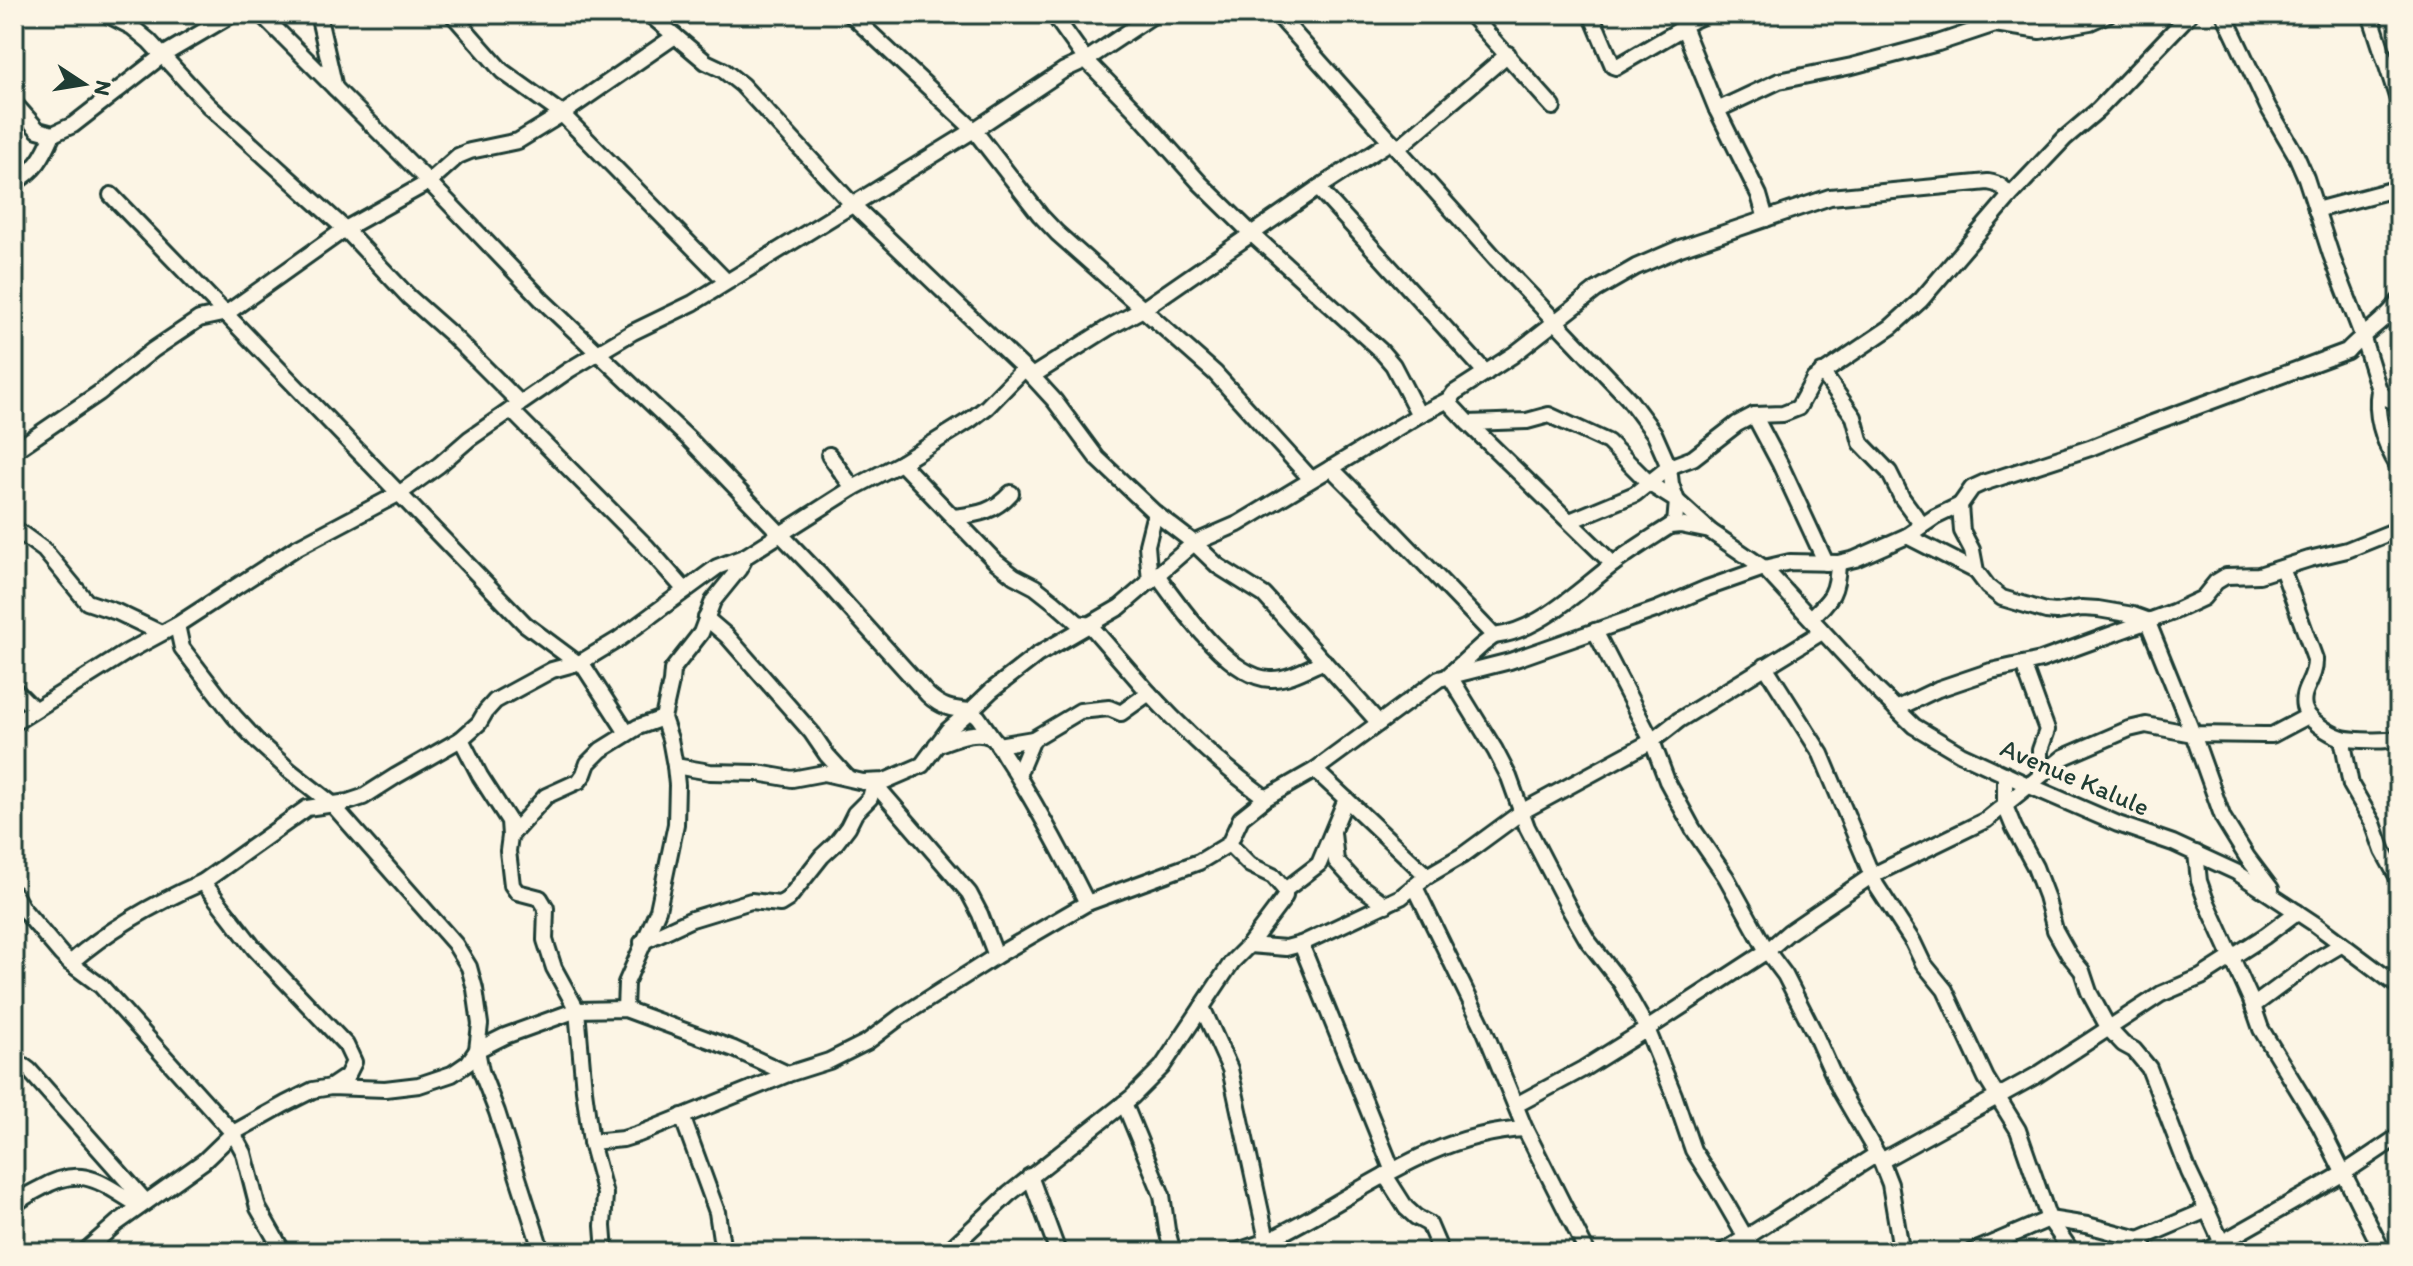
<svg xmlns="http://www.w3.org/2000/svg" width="2413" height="1266" font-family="Itim,sans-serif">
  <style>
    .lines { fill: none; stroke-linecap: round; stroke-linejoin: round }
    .minor-casing { stroke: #1f3d34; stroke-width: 20 }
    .minor { stroke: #fcf5e5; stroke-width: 14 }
    .labels { text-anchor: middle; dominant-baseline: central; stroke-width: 7; stroke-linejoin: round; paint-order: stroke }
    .street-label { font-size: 26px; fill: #1f3d34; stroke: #fcf5e5 }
  </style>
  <rect width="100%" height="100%" fill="#fcf5e5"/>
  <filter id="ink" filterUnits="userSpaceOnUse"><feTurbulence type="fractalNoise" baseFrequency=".0125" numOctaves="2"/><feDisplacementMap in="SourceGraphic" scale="16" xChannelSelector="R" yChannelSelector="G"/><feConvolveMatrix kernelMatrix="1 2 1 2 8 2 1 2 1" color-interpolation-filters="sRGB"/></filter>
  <g filter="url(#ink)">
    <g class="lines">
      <defs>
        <g id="minor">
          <polyline points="106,14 132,27 149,41 208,105 345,229 409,297 453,336 520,403"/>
          <path d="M261,14l168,168 113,118 149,141 127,132 110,122c14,13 24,14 42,16l22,-21 45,-35 83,-48 74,-64 44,-19 181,-109 31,-16 4,-6 59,-38 83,-65 40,-23 44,-19 150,-51 158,-15c11,2 17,5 21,15"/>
          <polyline points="318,14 335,88"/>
          <polyline points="452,14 502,71 562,114 726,281"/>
          <polyline points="649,14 706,62 723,70 742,85 853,205 1032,376 1054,400 1097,458 1155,513 1194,543 1218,566 1264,595 1379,723"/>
          <polyline points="850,14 974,130 1040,215 1057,233 1215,373 1311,479"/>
          <polyline points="1053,14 1086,60 1135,110 1200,183 1252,234 1381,351 1393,365 1419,415"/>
          <polyline points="1277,14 1496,259 1628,398 1654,433 1669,467 1671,484 1677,501 1710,531 1764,568 1876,689 1914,726 1961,754 2030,786 2118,824 2173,843 2236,872 2315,924 2399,987"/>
          <polyline points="1470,14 1553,107"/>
          <polyline points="1591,14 1613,66 1616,67 1683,28"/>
          <polyline points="1678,14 1717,110 1759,195 1766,219"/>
          <polyline points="2224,14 2268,107 2296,155 2306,178 2331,255 2362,335 2379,390 2386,398 2399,404"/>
          <polyline points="2370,14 2399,103"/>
          <polyline points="1682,25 1707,14"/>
          <polyline points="14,103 38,130 53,134 73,125 163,55 233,14"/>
          <polyline points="1717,110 1779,81 1852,66 1938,43 1995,24 2040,31 2090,22 2108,14"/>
          <polyline points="1398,148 1508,54"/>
          <path d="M14,183c22,-13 29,-26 39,-49"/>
          <polyline points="1318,188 1486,373"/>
          <polyline points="111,195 525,624 576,662"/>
          <polyline points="2316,210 2399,188"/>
          <polyline points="1822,372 1854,417 1861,443 1889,472 1902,498 1922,525"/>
          <polyline points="1032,376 1108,328 1143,309 1318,188 1391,141"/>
          <path d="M2379,390c-5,28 6,55 20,78"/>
          <polyline points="1450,399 1452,406 1468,423 1613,564"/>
          <polyline points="511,410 646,546 685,590"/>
          <polyline points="1754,415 1780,464 1826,563"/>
          <polyline points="1468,423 1527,421 1549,415 1608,442 1650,484 1677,501 1675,524"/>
          <polyline points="2388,448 2399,417"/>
          <polyline points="14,451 99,393 153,350 199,319 227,313 345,229 429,182 458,156 470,151 518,141 562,114 675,36"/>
          <polyline points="829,455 853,488"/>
          <polyline points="901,463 995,561 1014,576 1035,587 1054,602 1078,623 1090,625 1149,693"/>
          <path d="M1331,468l39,39 124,129c45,-5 84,-45 118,-71 18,-14 38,-26 58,-39l10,-1 30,6"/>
          <path d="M954,517c25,-3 40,-5 57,-24"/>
          <polyline points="1570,521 1635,494 1669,467 1693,458 1737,424 1754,415 1783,414 1798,408 1814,379 1891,327 1921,300 2009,197 2065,138 2098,110 2190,14"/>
          <polyline points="14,528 44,550 87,602 117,612 161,633"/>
          <polyline points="1907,536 1976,571"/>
          <path d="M2282,568l33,91c1,21 -15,30 -11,48 3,13 26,27 38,31 14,3 43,3 57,1"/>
          <path d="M1157,575c23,31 72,103 113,104 18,1 38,-11 54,-18"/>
          <polyline points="1150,582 1147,545 1155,513"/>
          <polyline points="706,618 727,636 812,733 827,755 847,777"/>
          <path d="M1811,618c21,-20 26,-25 27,-55"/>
          <polyline points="177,625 182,648 234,716 258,742 290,771 331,803 455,944 469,967 475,989 480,1024 477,1050 481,1071 497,1112 538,1240 539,1252"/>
          <polyline points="1595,631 1652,741 1667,781 1693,829 1726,877 1767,951 1785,975 1814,1032 1840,1090 1881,1161 1890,1184 1900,1243 1904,1252"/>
          <polyline points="1494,636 1482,645 1449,675 1495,750 1509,777 1527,827 1570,910 1588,941 1621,983 1647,1029 1674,1095 1693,1150 1717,1188 1754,1252"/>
          <polyline points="581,662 627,733"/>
          <polyline points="2023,664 2047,730 2040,750 2040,775"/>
          <polyline points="1765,666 1821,754 1876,885 1913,942 1923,963 1945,990 1986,1078 2018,1130 2049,1219 2072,1252"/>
          <polyline points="14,689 34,709"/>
          <polyline points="1896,709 1938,689 1991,671 2041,660 2173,612 2203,598 2216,582 2226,576 2259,575 2309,559 2347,550 2399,529"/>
          <polyline points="14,723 127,652 177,625 294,549 400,493 439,465 469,439 569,370 633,332 693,303 974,130 1064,70 1086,60 1155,14"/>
          <polyline points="2342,738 2351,785 2373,823 2383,851 2399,880"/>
          <path d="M936,745c15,-5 40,-17 55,-8 6,3 10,13 14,19 31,47 57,97 82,147"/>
          <path d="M998,745l35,-6 47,-28 29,-3 12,5 28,-20c36,39 74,74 117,105"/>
          <polyline points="675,766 710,772 758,773 792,779 824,773 863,782 885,781 922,765 948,730 970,711 978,717 992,737"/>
          <polyline points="2005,774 2005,806 2014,828 2035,867 2046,896 2055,930 2069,955 2082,971 2089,992 2109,1029 2123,1044 2134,1050 2149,1068 2189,1172 2207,1210"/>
          <polyline points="1018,775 1033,739"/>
          <polyline points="874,783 969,893 980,914 996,956"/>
          <polyline points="1346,799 1427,876"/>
          <polyline points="1333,833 1336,861 1357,884 1386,905"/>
          <polyline points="510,836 546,796 579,781 584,774 588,763 601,750 638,727 663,718"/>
          <polyline points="1229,844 1250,865 1273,876 1285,890"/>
          <polyline points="2196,853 2199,881 2205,898 2251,1000 2261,1029 2320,1126 2383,1252"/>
          <polyline points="1415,887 1484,1029 1525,1129 1587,1252"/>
          <path d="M2271,889l-24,-32 -24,-39 -30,-84 -46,-114 -14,-5 -35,-6 -16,-1 -26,4 -10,-1 -44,-13 -14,-11 -12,-16 -4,-21 -10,-19 -2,-26 12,-17 11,-5 107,-35 57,-23 200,-74c16,-18 39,-30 52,-50"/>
          <polyline points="14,894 22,908 61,954 70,963 101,986 233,1133 244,1153 258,1208 283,1252"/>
          <polyline points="642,942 692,919 751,901 780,904 788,899 822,856 835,844 848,827 855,813 870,798 874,783"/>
          <polyline points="1301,944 1392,1169"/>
          <polyline points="1249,945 1286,948 1301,944 1401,897 1427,876 1463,855 1523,811 1652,741 1679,720 1822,632"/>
          <path d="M70,963c39,-34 85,-60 133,-81"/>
          <polyline points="2253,1006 2314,961 2341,945"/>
          <polyline points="1202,1007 1230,1069 1267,1240 1275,1252"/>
          <polyline points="625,1009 626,983 658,910 676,824 677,785 675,766 670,739 663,718 671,682 672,670 701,633 713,601 739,569 746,556"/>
          <polyline points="14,1059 29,1070 146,1202"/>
          <polyline points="332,1086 347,1076 354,1062 346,1045 254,948 203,882 307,808 348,802 363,797 396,776 461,739"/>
          <polyline points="1124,1103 1162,1195 1167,1230 1173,1252"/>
          <polyline points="1516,1105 1583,1069 1647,1029 1767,951 1789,932 1871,876 1986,820 2064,757 2129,729 2146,725 2193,734 2264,735 2272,735 2308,716"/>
          <polyline points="682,1116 717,1212 723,1252"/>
          <polyline points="591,1142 623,1139 639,1134 788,1074"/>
          <polyline points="1881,1161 2037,1075 2161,994 2201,977 2265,936 2297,912"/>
          <polyline points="1385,1175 1406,1208 1416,1217 1429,1224 1441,1252"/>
          <polyline points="1030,1176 1058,1252"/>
          <path d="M14,1206c7,-8 17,-13 27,-18 43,-25 61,-4 99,18"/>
          <polyline points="2139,1239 2207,1210 2226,1252"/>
          <polyline points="84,1252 117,1223 204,1161 233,1133 285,1104 313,1090 331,1087 385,1089 419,1085 452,1074 468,1063 477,1050 505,1036 577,1010 625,1009 734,1049 788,1074 829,1061 867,1042 900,1017 996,956 1087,903 1199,862 1229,844 1241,818 1266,798 1315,770 1439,679 1510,661 1658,609 1707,588 1764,568 1790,562 1838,563 1855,559 1907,536 1935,517 1960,505"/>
          <polyline points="605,1252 603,1226 605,1194 591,1142 584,1090 577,1010 554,968 545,940 546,908 540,898 517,892 512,885 508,851 510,836 509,821 480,776 461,739 479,723 486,711 495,701 552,670 581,662 619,639 717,567 746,556 853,488 901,463 970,420 987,407 1024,369"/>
          <polyline points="947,1252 1009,1194 1132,1097 1162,1067 1232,962 1249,945 1282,901 1285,896 1285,890 1319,864 1346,799 1315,770"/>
          <path d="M1234,1252c11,-4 23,-7 34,-12 87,-41 158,-106 257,-111"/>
          <polyline points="1723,1252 1877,1154"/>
          <polyline points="1972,1252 2049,1219 2087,1225 2139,1239 2147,1252"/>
          <polyline points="2205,1252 2344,1173 2399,1136"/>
        </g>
      </defs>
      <use href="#minor" class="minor-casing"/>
      <use href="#minor" class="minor"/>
    </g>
  </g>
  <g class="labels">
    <g class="street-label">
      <text transform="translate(2075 777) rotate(23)">Avenue Kalule</text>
    </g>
  </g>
  <rect width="2413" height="1266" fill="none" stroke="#fcf5e5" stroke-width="48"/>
  <rect x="24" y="24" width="2365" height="1218" fill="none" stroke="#1f3d34" stroke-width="3" filter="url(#ink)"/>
  <g transform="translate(84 84) rotate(102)" stroke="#fcf5e5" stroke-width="6" paint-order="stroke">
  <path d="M0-6L14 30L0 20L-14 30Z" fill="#1f3d34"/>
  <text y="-12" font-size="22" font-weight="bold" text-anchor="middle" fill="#1f3d34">N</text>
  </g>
</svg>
